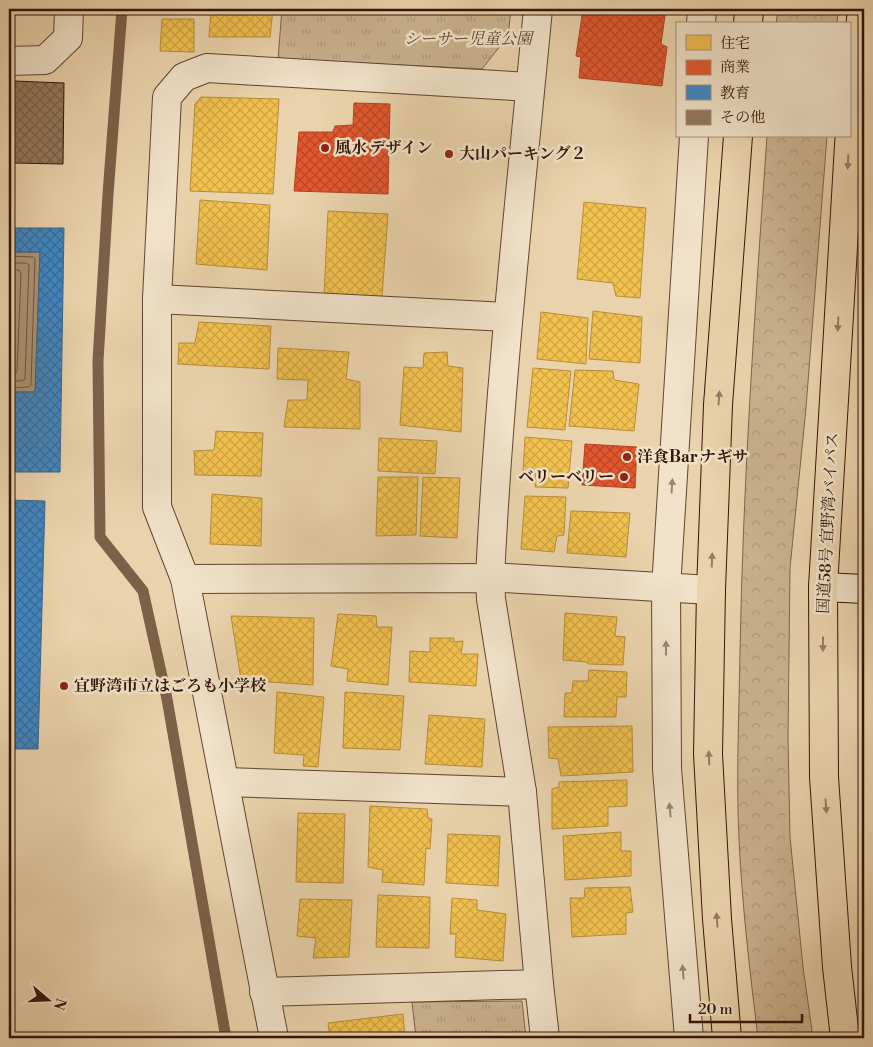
<svg xmlns="http://www.w3.org/2000/svg" width="873" height="1047" font-family="'Libre Bodoni','Noto Serif JP',serif">
  <style>
    .grass { fill: url(#grass-tufts); stroke: #7f644b }
    .forest { fill: url(#forest-crowns); stroke: #7f644b }
    .water { fill: #ac9274; stroke: #7c6048 }
    .homes { fill: url(#homes-cross-hatch); stroke: #b98d38 }
    .shops { fill: url(#shops-cross-hatch); stroke: #af4322 }
    .schools { fill: url(#schools-cross-hatch); stroke: #3b658c }
    .lines { fill: none; stroke-linecap: round; stroke-linejoin: round }
    .shore { stroke: #70533d; stroke-width: 1 }
    .stream { stroke: #7c6048; stroke-width: 11 }
    .building { fill: url(#building-cross-hatch); stroke: #331406 }
    .street-casing { stroke: #614430; stroke-width: 30 }
    .secondary-casing { stroke: #331406; stroke-width: 30 }
    .highway-casing { stroke: #331406; stroke-width: 30 }
    .street { stroke: #f1e2c9; stroke-width: 28 }
    .secondary { stroke: #f1e2c9; stroke-width: 28 }
    .highway { stroke: #ead3ac; stroke-width: 28 }
    .oneway { fill: #987d61 }
    .oneway2 { fill: #9c8571 }
    .poi-dot { fill: #8f2418; stroke: #f1e2c9; stroke-width: 2 }
    .labels { text-anchor: middle; dominant-baseline: central; stroke-width: 5; stroke-linejoin: round; paint-order: stroke }
    .park-label { font-size: 16px; font-style: italic; fill: #61442f; stroke: #f1e2c9 }
    .poi-label { font-size: 16px; font-weight: bold; fill: #331406; stroke: #f1e2c9; text-anchor: start }
    .street-label { font-size: 16px; fill: #331406; stroke: #f1e2c9 }
  </style>
  <defs>
    <pattern id="grass-tufts" width="24" height="20" patternUnits="userSpaceOnUse" patternTransform="scale(1.25)"><rect width="24" height="20" fill="#cbb390"/><path d="M3 7l-1-3M5 7V3M7 7l1-3M15 17l-1-3M17 17v-4M19 17l1-3" fill="none" stroke="#af997b"/></pattern>
    <pattern id="forest-crowns" width="20" height="18" patternUnits="userSpaceOnUse" patternTransform="scale(1.25)"><rect width="20" height="18" fill="#cbb390"/><path d="M2 6a3 3 0 1 1 6 0M12 15a3 3 0 1 1 6 0" fill="none" stroke="#af997b"/></pattern>
    <pattern id="homes-cross-hatch" width="8" height="8" patternUnits="userSpaceOnUse" patternTransform="scale(1.25)"><rect width="8" height="8" fill="#f2c14e"/><path d="M0 0l8 8M0 8l8-8" fill="none" stroke="#d0a543"/></pattern>
    <pattern id="shops-cross-hatch" width="8" height="8" patternUnits="userSpaceOnUse" patternTransform="scale(1.25)"><rect width="8" height="8" fill="#e4572e"/><path d="M0 0l8 8M0 8l8-8" fill="none" stroke="#b94725"/></pattern>
    <pattern id="schools-cross-hatch" width="8" height="8" patternUnits="userSpaceOnUse" patternTransform="scale(1.25)"><rect width="8" height="8" fill="#3f88c5"/><path d="M0 0l8 8M0 8l8-8" fill="none" stroke="#356e9e"/></pattern>
    <pattern id="building-cross-hatch" width="8" height="8" patternUnits="userSpaceOnUse" patternTransform="scale(1.25)"><rect width="8" height="8" fill="#92775c"/><path d="M0 0l8 8M0 8l8-8" fill="none" stroke="#78604a"/></pattern>
  </defs>
  <rect width="100%" height="100%" fill="#ead3ac"/>
  <filter id="stains"><feTurbulence type="fractalNoise" baseFrequency=".004" numOctaves="4"/><feColorMatrix values="0 0 0 0 .2 0 0 0 0 .09 0 0 0 0 .02 0 0 0 .5 -.17"/></filter>
  <radialGradient id="worn" r=".72"><stop offset=".6" stop-color="#630" stop-opacity="0"/><stop offset="1" stop-color="#630" stop-opacity=".3"/></radialGradient>
  <g class="grass">
    <polygon points="282,9 511,9 508,36 482,69 278,59"/>
    <polygon points="522,1001 526,1038 416,1038 412,1002"/>
  </g>
  <g class="forest">
    <polygon points="778,9 838,9 837,24 776,24"/>
    <path d="M767,136h60l-21,272 -16,160 -2,170 2,99 13,130 10,71h-55c-8,-66 -16,-132 -19,-199 -3,-61 0,-124 1,-186 3,-172 15,-345 27,-517z"/>
  </g>
  <polygon class="water" points="9,252 40,252 35,392 9,392"/>
  <g class="homes">
    <polygon points="211,9 273,9 270,37 209,37"/>
    <polygon points="162,19 194,19 194,52 160,51"/>
    <polygon points="201,97 279,99 273,194 190,191 195,104"/>
    <polygon points="200,200 270,205 267,270 196,264"/>
    <polygon points="584,202 646,208 640,298 616,296 613,283 577,279"/>
    <polygon points="328,211 388,214 382,297 324,295"/>
    <polygon points="593,311 642,317 640,363 589,359"/>
    <polygon points="541,312 588,318 586,364 537,359"/>
    <polygon points="199,322 271,326 269,369 178,364 179,343 195,343"/>
    <polygon points="278,348 349,352 346,379 360,382 360,429 284,427 288,400 307,400 308,380 277,379"/>
    <polygon points="447,352 448,366 463,368 461,432 400,425 404,367 423,368 424,353"/>
    <polygon points="533,368 571,371 565,430 527,427"/>
    <polygon points="575,370 613,371 614,380 639,384 634,431 569,426"/>
    <polygon points="216,431 263,433 261,476 195,475 194,451 214,450"/>
    <polygon points="525,437 572,441 568,488 535,487 535,473 523,473"/>
    <polygon points="379,438 437,441 435,474 378,471"/>
    <polygon points="378,477 418,477 416,535 376,536"/>
    <polygon points="423,477 460,478 457,538 420,536"/>
    <polygon points="212,494 262,498 261,546 210,544"/>
    <polygon points="525,496 566,497 564,535 557,536 554,552 521,549"/>
    <polygon points="571,511 630,513 626,557 567,553"/>
    <polygon points="565,613 617,617 615,636 625,637 623,665 588,664 587,662 563,660"/>
    <polygon points="338,614 376,616 377,627 392,627 388,685 347,681 348,669 331,666"/>
    <polygon points="231,616 314,618 313,685 241,680"/>
    <polygon points="430,638 454,638 454,642 463,641 461,654 478,654 476,686 409,682 410,651 430,652"/>
    <polygon points="589,670 627,672 626,697 617,697 616,717 564,717 565,693 572,693 573,681 588,681"/>
    <polygon points="277,692 324,697 318,767 303,766 304,755 274,753"/>
    <polygon points="345,692 404,696 400,750 343,748"/>
    <polygon points="429,715 485,719 482,767 425,764"/>
    <polygon points="632,726 633,772 561,776 558,759 549,758 548,727"/>
    <polygon points="627,780 627,806 608,807 608,826 552,829 552,789 559,787 559,782"/>
    <polygon points="370,806 427,809 428,818 432,819 430,849 426,848 424,885 382,882 383,870 368,867"/>
    <polygon points="298,813 345,814 343,883 296,882"/>
    <polygon points="621,832 621,851 631,851 631,876 565,880 563,836"/>
    <polygon points="448,834 500,836 498,886 446,883"/>
    <polygon points="630,887 633,912 626,913 626,934 572,937 570,898 584,898 585,888"/>
    <polygon points="378,895 430,897 429,948 376,947"/>
    <polygon points="452,898 477,900 477,910 506,914 503,961 455,957 456,934 450,934"/>
    <polygon points="300,899 352,900 349,957 313,958 316,938 297,936"/>
    <polygon points="403,1014 405,1038 330,1038 328,1023"/>
  </g>
  <g class="shops">
    <polygon points="583,9 666,9 661,44 667,47 662,86 579,78 581,57 576,56"/>
    <polygon points="354,103 390,104 388,194 294,191 299,132 333,132 335,126 353,125"/>
    <polygon points="585,444 637,447 635,488 582,485"/>
  </g>
  <g class="schools">
    <polygon points="9,228 64,228 60,472 9,472 9,392 35,392 40,252 9,252"/>
    <polygon points="9,500 45,501 38,749 9,749"/>
  </g>
  <g class="lines">
    <g class="shore">
      <polyline points="9,256 33,257 35,259 31,385 28,387 9,388"/>
      <polyline points="9,263 26,263 29,265 25,379 22,381 9,381"/>
      <polyline points="9,270 19,270 21,273 17,371 16,373 9,374"/>
    </g>
    <polyline class="stream" points="122,9 108,194 98,361 100,537 143,591 167,699 226,1038"/>
  </g>
  <polygon class="building" points="14,81 64,83 63,164 13,163"/>
  <g class="lines">
    <defs>
      <g id="street">
        <path d="M538,9c-18,189 -39,379 -48,569l1,21 31,193 17,192 6,54"/>
        <polyline points="701,24 702,9"/>
        <polyline points="9,61 45,60 68,38 69,9"/>
        <polyline points="157,299 507,317"/>
        <polyline points="185,579 506,578 711,590"/>
        <polyline points="225,782 522,792"/>
        <polyline points="264,992 539,984"/>
        <polyline points="274,1038 185,579 157,507 157,299 167,97 184,77 207,68 530,87"/>
        <polyline points="689,1038 667,769 666,588 694,136"/>
      </g>
      <polyline id="secondary" points="823,587 864,589"/>
      <g id="highway">
        <polyline points="748,24 749,9"/>
        <polyline points="727,1038 717,919 708,754 711,590 718,405 738,136"/>
        <polyline points="845,1038 837,967 824,777 823,587 849,145 862,9"/>
      </g>
    </defs>
    <use href="#street" class="street-casing"/>
    <use href="#secondary" class="secondary-casing"/>
    <use href="#highway" class="highway-casing"/>
    <use href="#street" class="street"/>
    <use href="#secondary" class="secondary"/>
    <use href="#highway" class="highway"/>
  </g>
  <defs><path id="oneway-solid" d="M-6-.8H1V-3.2L6.5 0L1 3.2V.8H-6Z" transform="scale(1.25)"/></defs>
  <g class="oneway">
    <use href="#oneway-solid" transform="translate(848 162) rotate(93)"/>
    <use href="#oneway-solid" transform="translate(838 324) rotate(93)"/>
    <use href="#oneway-solid" transform="translate(719 398) rotate(-86)"/>
    <use href="#oneway-solid" transform="translate(712 560) rotate(-88)"/>
    <use href="#oneway-solid" transform="translate(823 644) rotate(90)"/>
    <use href="#oneway-solid" transform="translate(709 758) rotate(-92)"/>
    <use href="#oneway-solid" transform="translate(826 806) rotate(86)"/>
    <use href="#oneway-solid" transform="translate(717 920) rotate(-94)"/>
  </g>
  <g class="oneway2">
    <use href="#oneway-solid" transform="translate(672 486) rotate(-86)"/>
    <use href="#oneway-solid" transform="translate(666 648) rotate(-90)"/>
    <use href="#oneway-solid" transform="translate(670 810) rotate(-95)"/>
    <use href="#oneway-solid" transform="translate(683 972) rotate(-95)"/>
  </g>
  <g class="poi-dot">
    <circle cx="325" cy="148" r="5"/>
    <circle cx="449" cy="154" r="5"/>
    <circle cx="627" cy="457" r="5"/>
    <circle cx="624" cy="477" r="5"/>
    <circle cx="64" cy="686" r="5"/>
  </g>
  <g class="labels">
    <g class="park-label">
      <text x="468" y="39">シーサー児童公園</text>
    </g>
    <g class="poi-label">
      <text x="335" y="148">風水 デザイン</text>
      <text x="459" y="154">大山パーキング２</text>
      <text x="637" y="457">洋食Bar ナギサ</text>
      <text x="614" y="477" text-anchor="end">ベリーベリー</text>
      <text x="74" y="686">宜野湾市立はごろも小学校</text>
    </g>
    <g class="street-label">
      <text transform="translate(828 523) rotate(-87)">国道58号 宜野湾バイパス</text>
    </g>
  </g>
  <rect width="873" height="1047" fill="none" stroke="#ead3ac" stroke-width="30"/>
  <rect x="10" y="10" width="853" height="1027" fill="none" stroke="#331406" stroke-width="2.5"/>
  <rect x="15" y="15" width="843" height="1017" fill="none" stroke="#331406"/>
  <rect x="676" y="22" width="175" height="115" fill="#f1e2c9" stroke="#a5907b"/>
  <rect x="686" y="35" width="25" height="15" fill="#f2c14e" stroke="#a5907b"/>
  <text x="720" y="48" font-size="15" fill="#331406">住宅</text>
  <rect x="686" y="60" width="25" height="15" fill="#e4572e" stroke="#a5907b"/>
  <text x="720" y="72" font-size="15" fill="#331406">商業</text>
  <rect x="686" y="85" width="25" height="15" fill="#3f88c5" stroke="#a5907b"/>
  <text x="720" y="98" font-size="15" fill="#331406">教育</text>
  <rect x="686" y="110" width="25" height="15" fill="#92775c" stroke="#a5907b"/>
  <text x="720" y="122" font-size="15" fill="#331406">その他</text>
  <g transform="translate(48 1000) rotate(109)" stroke="#f1e2c9" stroke-width="4" paint-order="stroke">
  <path d="M0-4L9 19L0 12L-9 19Z" fill="#331406"/>
  <text y="-8" font-size="14" font-weight="bold" text-anchor="middle" fill="#331406">N</text>
  </g>
  <path d="M690 1014v8h112v-8" fill="none" stroke="#331406" stroke-width="2.5"/>
  <text x="698" y="1014" font-size="15" fill="#331406" stroke="#f1e2c9" stroke-width="4" paint-order="stroke">20 m</text>
  <rect width="100%" height="100%" filter="url(#stains)"/>
  <rect width="100%" height="100%" fill="url(#worn)"/>
</svg>
